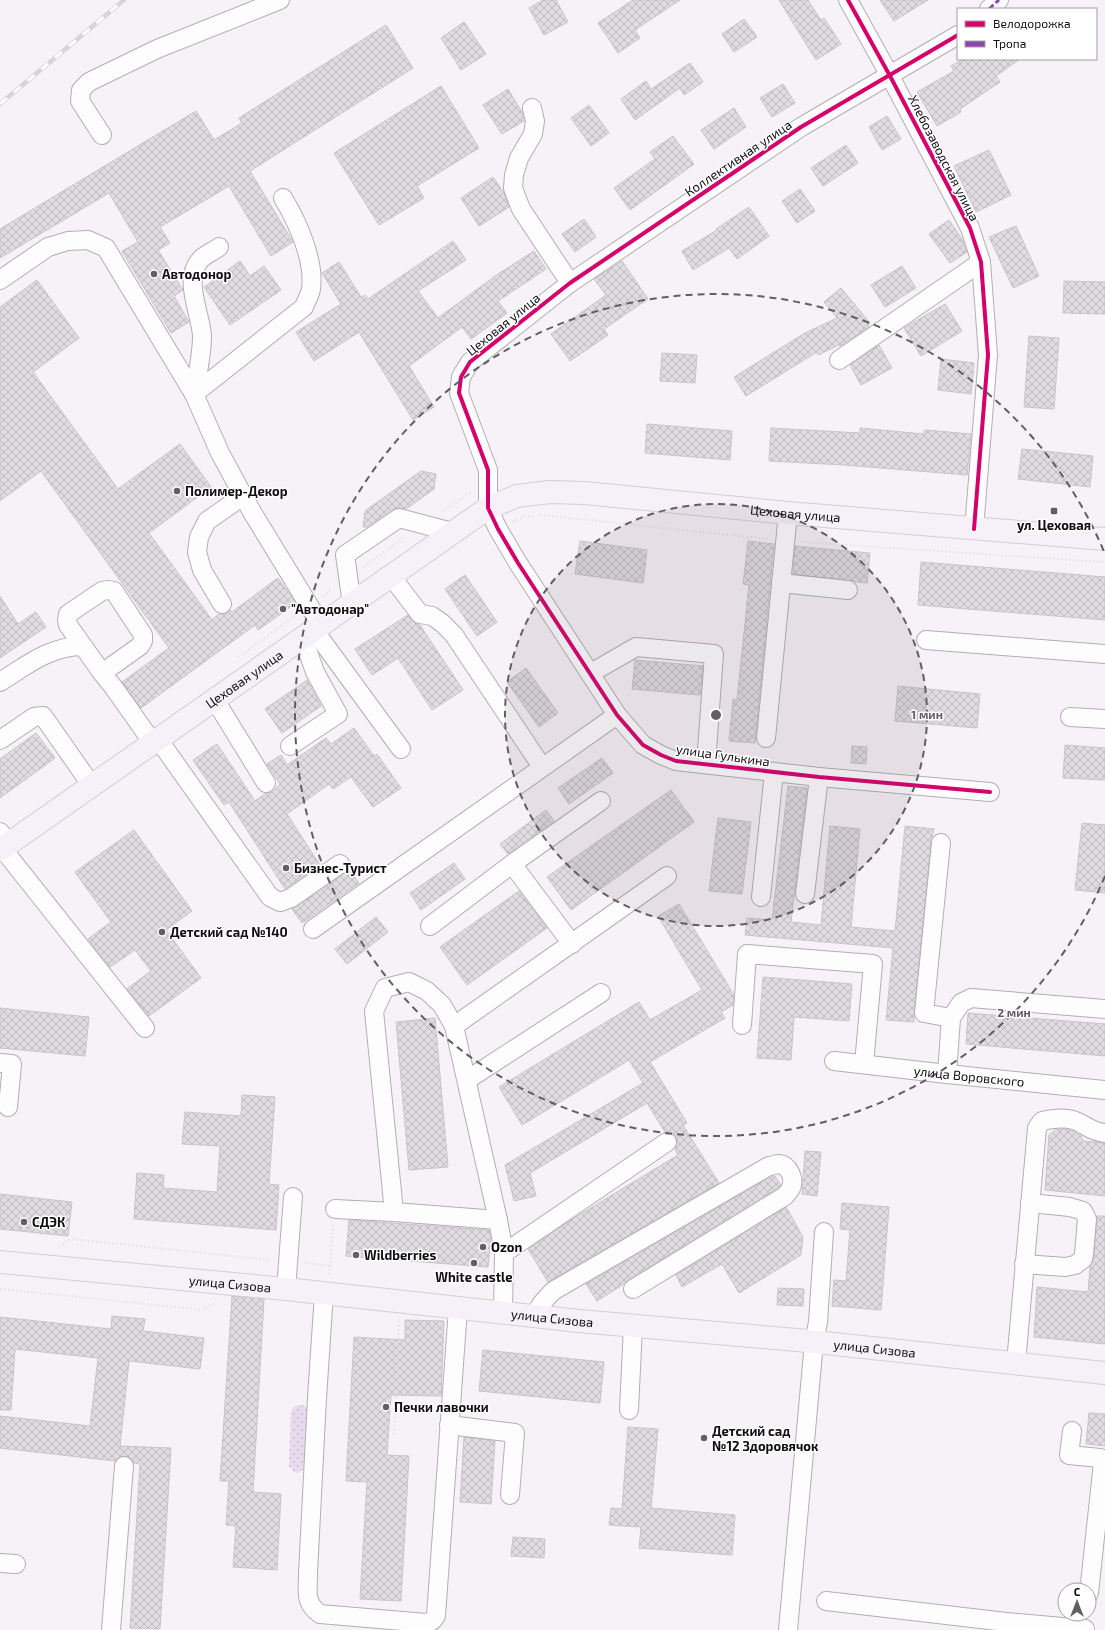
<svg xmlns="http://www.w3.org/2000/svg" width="1105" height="1630" font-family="'Exo 2',sans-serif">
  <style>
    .grass { fill: url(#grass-dots) }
    .building { fill: url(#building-cross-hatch); stroke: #c8c4c9 }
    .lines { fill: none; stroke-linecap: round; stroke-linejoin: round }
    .minor-casing { stroke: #b2aeb3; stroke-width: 20 }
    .major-casing { stroke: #d1cfd2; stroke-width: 24 }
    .path { stroke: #dedcde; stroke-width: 2.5; stroke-dasharray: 1 3; stroke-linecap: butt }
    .minor { stroke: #fefdfe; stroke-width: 18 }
    .major { stroke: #f6f0f8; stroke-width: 22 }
    .rail-casing { stroke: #d7d5d7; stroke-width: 4.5 }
    .rail { stroke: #fff; stroke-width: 3; stroke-dasharray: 9; stroke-linecap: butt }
    .quiet { stroke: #8e44ad; stroke-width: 3; stroke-dasharray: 6 3; stroke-linecap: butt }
    .cycleway-casing { stroke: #fff; stroke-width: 6 }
    .cycleway { stroke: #d6006c; stroke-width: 4 }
    .ring { fill: none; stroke: #625e63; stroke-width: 2; stroke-dasharray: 7 5 }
    .poi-dot { fill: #625e63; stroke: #fff; stroke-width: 1.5 }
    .labels { text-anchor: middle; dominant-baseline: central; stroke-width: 3; stroke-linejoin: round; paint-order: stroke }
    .street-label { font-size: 13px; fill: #120f13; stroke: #fff }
    .poi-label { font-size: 13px; font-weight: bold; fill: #120f13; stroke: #fff; text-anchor: start }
    .centre { fill: #625e63; stroke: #fff; stroke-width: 2 }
    .ring-label { font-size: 12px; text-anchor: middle; font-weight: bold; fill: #625e63; stroke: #fff; stroke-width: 3; stroke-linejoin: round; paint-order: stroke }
  </style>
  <defs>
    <pattern id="grass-dots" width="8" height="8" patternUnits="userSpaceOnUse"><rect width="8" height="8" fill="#e9dbee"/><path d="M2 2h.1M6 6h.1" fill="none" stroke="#c7bbcb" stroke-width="1.8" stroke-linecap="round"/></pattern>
    <pattern id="building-cross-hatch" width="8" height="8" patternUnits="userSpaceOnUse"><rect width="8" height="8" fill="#dfdbe0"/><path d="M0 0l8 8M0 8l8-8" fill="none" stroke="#bebbbf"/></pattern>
  </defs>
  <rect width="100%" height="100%" fill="#f7f2f8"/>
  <path class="grass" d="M298,1405c6,0 9,1 10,7l-3,56 -7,5 -4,-1 -5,-6 2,-55 3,-4z"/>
  <g class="building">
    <polygon points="543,0 556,0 568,22 544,35 529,8"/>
    <polygon points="633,0 680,0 635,30 640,38 618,53 598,23"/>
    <polygon points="779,0 808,0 821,20 824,18 841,44 816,60"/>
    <polygon points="880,0 928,0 894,21"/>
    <polygon points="744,19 757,37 734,52 722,34"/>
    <polygon points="464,22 486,54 461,70 441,38"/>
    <polygon points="386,25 413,68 250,171 293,242 271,256 229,186 160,227 170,243 158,250 183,290 174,296 189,322 171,333 122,251 138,242 109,193 0,258 0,229 196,111 214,140 242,123 239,118"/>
    <polygon points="963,59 1020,59 996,76 1000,82 960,109 961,112 937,126 917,92 954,71 951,66"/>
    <polygon points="690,63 703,82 684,95 680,88 635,120 621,99 646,81 651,89"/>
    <polygon points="783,84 795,103 772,117 760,98"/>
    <polygon points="441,86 479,148 417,186 424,198 379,225 334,153"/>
    <polygon points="508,89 522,112 524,121 502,134 483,105"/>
    <polygon points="589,105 609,133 591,146 571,118"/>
    <polygon points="734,108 746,127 714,149 701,130"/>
    <polygon points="887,116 901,139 882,150 869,127"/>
    <polygon points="673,136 694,164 630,210 614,188 655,159 650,152"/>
    <polygon points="846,145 858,163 823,186 811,168"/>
    <polygon points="989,150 1011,195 976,212 954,166"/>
    <polygon points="493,177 504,193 509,207 479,226 461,198"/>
    <polygon points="800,189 815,211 797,223 782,201"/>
    <polygon points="749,207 769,236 737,259 729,248 693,270 682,251 717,230 716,229"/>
    <polygon points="584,219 596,237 575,252 562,234"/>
    <polygon points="949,220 962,239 967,252 950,263 929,234"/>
    <polygon points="1016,226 1039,276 1013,288 989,237"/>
    <polygon points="453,241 466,260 418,291 438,318 498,274 534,251 546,269 498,301 507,313 471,339 462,327 409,366 434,407 413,420 359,332 314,361 296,332 341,304 322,273 339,262 361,297 365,295 368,299"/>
    <polygon points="240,261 250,276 264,266 281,290 230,325 204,287"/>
    <polygon points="622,261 648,299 604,329 608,335 570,361 551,334 606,295 594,279"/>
    <polygon points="902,266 916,288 885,307 871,285"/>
    <polygon points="37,280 79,338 33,372 118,489 180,444 211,487 149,533 212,620 219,614 227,613 230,610 232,612 278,578 296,603 258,630 255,625 141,708 122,682 169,648 41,471 0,501 0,307"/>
    <polygon points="1064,281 1105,282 1105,314 1063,313"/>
    <polygon points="841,288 870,323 868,325 869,327 840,346 839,345 818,355 817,352 746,396 734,377 805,333 837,318 824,302"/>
    <polygon points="945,304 962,331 921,356 904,328"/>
    <polygon points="1029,336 1059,338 1054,409 1024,407"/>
    <polygon points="879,345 892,368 861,385 850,365"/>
    <polygon points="662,353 697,355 695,383 660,381"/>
    <polygon points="941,359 974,363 971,394 938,390"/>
    <polygon points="647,424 732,431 730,460 645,453"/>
    <polygon points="771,428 860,433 860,428 924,434 925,430 971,434 967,475 844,465 769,461"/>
    <polygon points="1022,449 1093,456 1090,487 1018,479"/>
    <polygon points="421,471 436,474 434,489 406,509 398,508 393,509 367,527 363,527 365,511"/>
    <polygon points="580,541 647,550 643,583 575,574"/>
    <polygon points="748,541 774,544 755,743 729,741 733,699 737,700 749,585 743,584"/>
    <polygon points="795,546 870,553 867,583 793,574"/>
    <polygon points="921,562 1105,577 1105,620 918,605"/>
    <polygon points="465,575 497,622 477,636 445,589"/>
    <polygon points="0,596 18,624 36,612 46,627 0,658"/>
    <polygon points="408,615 412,621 420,625 463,690 432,710 398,658 372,675 355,649"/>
    <polygon points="635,660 703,666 700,695 632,689"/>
    <polygon points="526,668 558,713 539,727 507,682"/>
    <polygon points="307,680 321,706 282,733 265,709"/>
    <polygon points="898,686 980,694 977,728 895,721"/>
    <polygon points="354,728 374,756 377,754 401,788 373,807 351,777 333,789 329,784 287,814 320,865 285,889 229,802 224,805 193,760 217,744 255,801 266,793 272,792 280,784 267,764 281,755 287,765 326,738 331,744"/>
    <polygon points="36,733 55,758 0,798 0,759"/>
    <polygon points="1065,745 1105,748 1105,780 1063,778"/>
    <polygon points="852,746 867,747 866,764 851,763"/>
    <polygon points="602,758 613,773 569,804 558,788"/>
    <polygon points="788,786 807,788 791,922 821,925 830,826 860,829 851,927 895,931 905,826 934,829 931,842 914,1012 914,1022 886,1020 893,948 745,935 747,918 772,920"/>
    <polygon points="671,790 694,822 571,910 547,877"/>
    <polygon points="546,810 554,821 508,854 500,844"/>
    <polygon points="718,818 751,822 742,894 709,891"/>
    <polygon points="1082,823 1105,825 1105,893 1075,890"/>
    <polygon points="134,830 192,911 166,930 201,978 149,1016 127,989 151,971 135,950 110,967 98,952 88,939 111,922 75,872"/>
    <polygon points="454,863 465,879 421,910 410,893"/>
    <polygon points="349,870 359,883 302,923 292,909"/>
    <polygon points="519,891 547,928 467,985 440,947"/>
    <polygon points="679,904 734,995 733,1005 721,1012 725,1018 650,1062 687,1123 683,1125 719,1183 548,1282 528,1249 574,1218 678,1155 675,1149 677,1141 676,1136 672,1133 665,1132 647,1103 530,1173 536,1196 514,1201 505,1165 643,1083 629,1060 522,1125 499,1087 639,1002 650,1020 702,990 658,916"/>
    <polygon points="376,917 388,932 347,964 335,949"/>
    <polygon points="763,977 852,984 849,1021 794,1017 791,1060 757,1058"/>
    <polygon points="0,1008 89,1017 85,1056 0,1048"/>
    <polygon points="968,1013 1105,1024 1105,1056 966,1044"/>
    <polygon points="435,1018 448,1167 409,1170 396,1022"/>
    <polygon points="242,1095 275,1097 269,1184 279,1185 276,1230 134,1219 137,1173 164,1175 163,1188 217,1192 220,1146 182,1144 185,1112 241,1116"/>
    <polygon points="1056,1129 1064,1129 1073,1131 1081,1136 1083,1141 1105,1143 1105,1196 1045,1190 1049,1135"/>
    <polygon points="805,1151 821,1152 817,1196 802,1194"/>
    <polygon points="772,1176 775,1176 781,1185 778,1188 628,1280 624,1284 597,1301 586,1284"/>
    <polygon points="0,1194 72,1202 68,1236 0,1229"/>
    <polygon points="842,1203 889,1207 881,1310 832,1306 834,1280 846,1281 850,1230 840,1229"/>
    <polygon points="786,1207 803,1237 801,1255 739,1293 722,1264 682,1287 676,1275"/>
    <polygon points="1097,1216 1105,1216 1105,1344 1034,1337 1037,1287 1088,1292 1090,1266 1094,1255"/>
    <polygon points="349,1220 489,1230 491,1238 488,1267 346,1256"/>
    <polygon points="778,1288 804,1289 803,1306 777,1305"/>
    <polygon points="232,1296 264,1299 253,1492 281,1494 277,1570 233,1567 236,1526 226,1525 229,1481 220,1481"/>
    <polygon points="112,1316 145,1319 143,1331 204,1338 200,1369 129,1361 120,1446 171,1448 160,1629 130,1628 140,1464 134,1463 130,1458 125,1456 119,1457 115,1461 0,1448 0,1416 90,1426 98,1358 15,1349 11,1410 0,1410 0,1317 111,1329"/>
    <polygon points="405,1320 444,1321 441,1396 391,1395 387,1455 409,1456 401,1601 360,1599 367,1482 346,1481 354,1337 405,1340"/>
    <polygon points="483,1350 604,1362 600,1403 479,1391"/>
    <polygon points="1089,1413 1105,1414 1105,1446 1086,1444"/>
    <polygon points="628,1427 658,1429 651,1508 735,1515 732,1555 639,1548 641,1527 609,1525 611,1508 622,1509"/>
    <polygon points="464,1437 495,1441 491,1504 460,1502"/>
    <polygon points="513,1537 545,1539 544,1558 511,1556"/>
  </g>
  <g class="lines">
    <defs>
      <g id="minor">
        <polyline points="848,0 890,76 970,228 981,262 988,355 974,529"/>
        <polyline points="989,9 999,0"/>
        <polyline points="958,35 801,127 570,283 470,362 461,377 459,393 488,470 488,508 498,529 518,563 617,715 643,745 661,755 676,761 819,777 990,792"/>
        <polyline points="532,108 535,121 533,134 519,158 514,175 513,188 521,209 570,283"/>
        <polyline points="102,135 80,101 81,90 89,82 157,49 280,0"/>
        <path d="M219,247c-5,4 -13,7 -18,12 -19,19 0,55 1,77 0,20 -5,40 -8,58l110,-87c2,-6 6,-12 7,-18 4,-29 -14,-68 -28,-91"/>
        <polyline points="0,280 48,247 68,241 88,240 106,248 194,394 220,453 252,512 321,625"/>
        <polyline points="839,360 981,262"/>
        <polyline points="391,576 420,614 432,616 442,623 454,635 542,767"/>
        <polyline points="781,583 848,590"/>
        <polyline points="222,604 202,570 197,552 199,537 207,521 243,496"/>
        <polyline points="352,604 345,555 399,518 452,532"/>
        <polyline points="314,630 401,749"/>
        <polyline points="926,640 1105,654"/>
        <polyline points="102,673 140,646 143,641 143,635 114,591 108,590 102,591 68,614 67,620 68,625 102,673 114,688 153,743"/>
        <polyline points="591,673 636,647 714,654 706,764"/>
        <path d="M0,682c27,-17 50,-36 83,-36"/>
        <polyline points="215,700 266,783"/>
        <polyline points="1070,717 1105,719"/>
        <polyline points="766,738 788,513"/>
        <polyline points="158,739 270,897 280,902 291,898 340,864"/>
        <polyline points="0,740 34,717 43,716 92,786"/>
        <polyline points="290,746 338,714 315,672 308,652 298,641"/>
        <polyline points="0,832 8,844"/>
        <polyline points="941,843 924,1013 951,1018"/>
        <polyline points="2,848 145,1028"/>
        <polyline points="512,864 572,944"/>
        <polyline points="805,894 819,777"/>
        <polyline points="761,897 774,772"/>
        <polyline points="430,926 512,864 601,801"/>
        <polyline points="313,929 617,715"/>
        <polyline points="742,1025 747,954 873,964 864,1064"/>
        <path id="s1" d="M834,1061l113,13 158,16"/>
        <polyline points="0,1063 12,1064 8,1107"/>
        <polyline points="947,1074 951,1018 961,1003 971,998 1105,1009"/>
        <polyline points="467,1080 601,993"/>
        <polyline points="335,1209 394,1212 498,1220"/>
        <polyline points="394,1212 374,1011 385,988 409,982 427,991 442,1005 454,1026"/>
        <polyline points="504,1253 667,1142"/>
        <polyline points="1024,1264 1065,1267 1075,1265 1083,1259 1084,1254 1087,1219 1083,1211 1070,1207 1030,1203"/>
        <polyline points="286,1289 293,1197"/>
        <path d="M324,1293l-7,105 -9,175c0,18 -4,30 12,41l106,9 6,-2 4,-5 22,-308"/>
        <polyline points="503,1312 504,1253 498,1220 454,1026 667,876"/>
        <path d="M534,1316l8,-13 11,-12 216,-125c3,0 7,-2 10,-2 10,1 16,15 12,24 -1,3 -4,5 -6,8l-152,93"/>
        <path d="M1016,1363l21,-235 5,-7c9,-2 21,-4 31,-1 13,4 17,12 32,13"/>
        <polyline points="629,1410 633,1326"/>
        <polyline points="449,1425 515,1433 510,1495"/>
        <polyline points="1072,1431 1069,1455 1100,1458 1103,1462 1089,1593"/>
        <polyline points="0,1563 16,1564"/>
        <polyline points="826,1601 1006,1622 1085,1629"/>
        <polyline points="111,1630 124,1466"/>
        <polyline points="788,1630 814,1342 818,1322 824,1232"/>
      </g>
      <g id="major">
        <path id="s2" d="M0,850l488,-342 29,-12 33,-4 34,1 204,20 317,26"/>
        <path id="s3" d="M0,1262l286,27 293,32 218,19 308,33"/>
      </g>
    </defs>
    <use href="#minor" class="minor-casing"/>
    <use href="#major" class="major-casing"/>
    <g class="path">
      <polyline points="442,511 471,492"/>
      <polyline points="540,515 769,539"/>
      <polyline points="513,522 524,517 533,516"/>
      <polyline points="802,542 1105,562"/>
      <polyline points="364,567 405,537"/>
      <polyline points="323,596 332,589"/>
      <polyline points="239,657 296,615"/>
      <polyline points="59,1247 70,1239 271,1260"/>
      <polyline points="305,1263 330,1266 329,1276"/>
      <polyline points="330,1266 333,1225"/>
      <polyline points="0,1289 204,1310 214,1303"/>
      <polyline points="394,1434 399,1321"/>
    </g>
    <use href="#minor" class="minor"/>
    <use href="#major" class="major"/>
    <defs>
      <polyline id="rail" points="0,104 124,0"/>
    </defs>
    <use href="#rail" class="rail-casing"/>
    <use href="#rail" class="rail"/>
    <polyline class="quiet" points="989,9 999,0"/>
    <defs>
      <g id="cycleway">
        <polyline points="848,0 890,76 970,228 981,262 988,355 974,529"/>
        <polyline points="958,35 801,127 570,283 470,362 461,377 459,393 488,470 488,508 498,529 518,563 617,715 643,745 661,755 676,761 819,777 990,792"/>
      </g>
    </defs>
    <use href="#cycleway" class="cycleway-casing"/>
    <use href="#cycleway" class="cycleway"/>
  </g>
  <circle cx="716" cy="715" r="211" fill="#625e63" fill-opacity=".12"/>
  <g class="ring">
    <circle cx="716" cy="715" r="211"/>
    <path d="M1105 876A421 421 0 1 1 1105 554"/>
  </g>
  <g class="poi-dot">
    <circle cx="154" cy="274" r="4"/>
    <circle cx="177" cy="491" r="4"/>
    <rect x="1050" y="507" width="8" height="8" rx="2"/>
    <circle cx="283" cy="609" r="4"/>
    <circle cx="286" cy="868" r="4"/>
    <circle cx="162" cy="932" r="4"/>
    <circle cx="24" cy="1222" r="4"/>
    <circle cx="483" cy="1247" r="4"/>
    <circle cx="356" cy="1255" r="4"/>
    <circle cx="474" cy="1263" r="4"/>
    <circle cx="386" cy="1407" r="4"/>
    <circle cx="704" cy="1438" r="4"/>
  </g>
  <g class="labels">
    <g class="street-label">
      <text transform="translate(738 158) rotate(-34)">Коллективная улица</text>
      <text transform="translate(944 158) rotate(63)">Хлебозаводская улица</text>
      <text transform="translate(503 324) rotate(-39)">Цеховая улица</text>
      <text stroke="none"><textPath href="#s2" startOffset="907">Цеховая улица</textPath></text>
      <text stroke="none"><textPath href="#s2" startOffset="298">Цеховая улица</textPath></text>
      <text transform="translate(723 755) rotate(8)">улица Гулькина</text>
      <text stroke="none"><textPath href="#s1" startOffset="136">улица Воровского</textPath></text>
      <text stroke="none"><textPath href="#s3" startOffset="231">улица Сизова</textPath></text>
      <text stroke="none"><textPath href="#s3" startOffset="555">улица Сизова</textPath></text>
      <text stroke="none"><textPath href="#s3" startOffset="879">улица Сизова</textPath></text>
    </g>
    <g class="poi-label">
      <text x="162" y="274">Автодонор</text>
      <text x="185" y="491">Полимер-Декор</text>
      <text x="1054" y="525" text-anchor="middle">ул. Цеховая</text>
      <text x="291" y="609">"Автодонар"</text>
      <text x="294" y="868">Бизнес-Турист</text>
      <text x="170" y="932">Детский сад №140</text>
      <text x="32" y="1222">СДЭК</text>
      <text x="491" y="1247">Ozon</text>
      <text x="364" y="1255">Wildberries</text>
      <text x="474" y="1277" text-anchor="middle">White castle</text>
      <text x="394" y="1407">Печки лавочки</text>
      <text x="712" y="1431">Детский сад<tspan x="712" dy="15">№12 Здоровячок</tspan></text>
    </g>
  </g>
  <circle cx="716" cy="715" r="6" class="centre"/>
  <g class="ring-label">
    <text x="927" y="719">1 мин</text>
    <text x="1014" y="1017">2 мин</text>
  </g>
  <rect x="957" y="8" width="140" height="52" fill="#ffffff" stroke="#a09fa1"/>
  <rect x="965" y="21" width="20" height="6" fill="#d6006c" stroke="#a09fa1"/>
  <text x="993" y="28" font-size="12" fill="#120f13">Велодорожка</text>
  <rect x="965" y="41" width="20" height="6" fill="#8e44ad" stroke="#a09fa1"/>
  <text x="993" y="48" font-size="12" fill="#120f13">Тропа</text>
  <g transform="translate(1077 1602)"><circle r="19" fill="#ffffff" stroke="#a09fa1"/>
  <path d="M0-3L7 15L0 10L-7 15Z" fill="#625e63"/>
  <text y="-6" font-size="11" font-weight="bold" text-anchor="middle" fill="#120f13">С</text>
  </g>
</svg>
